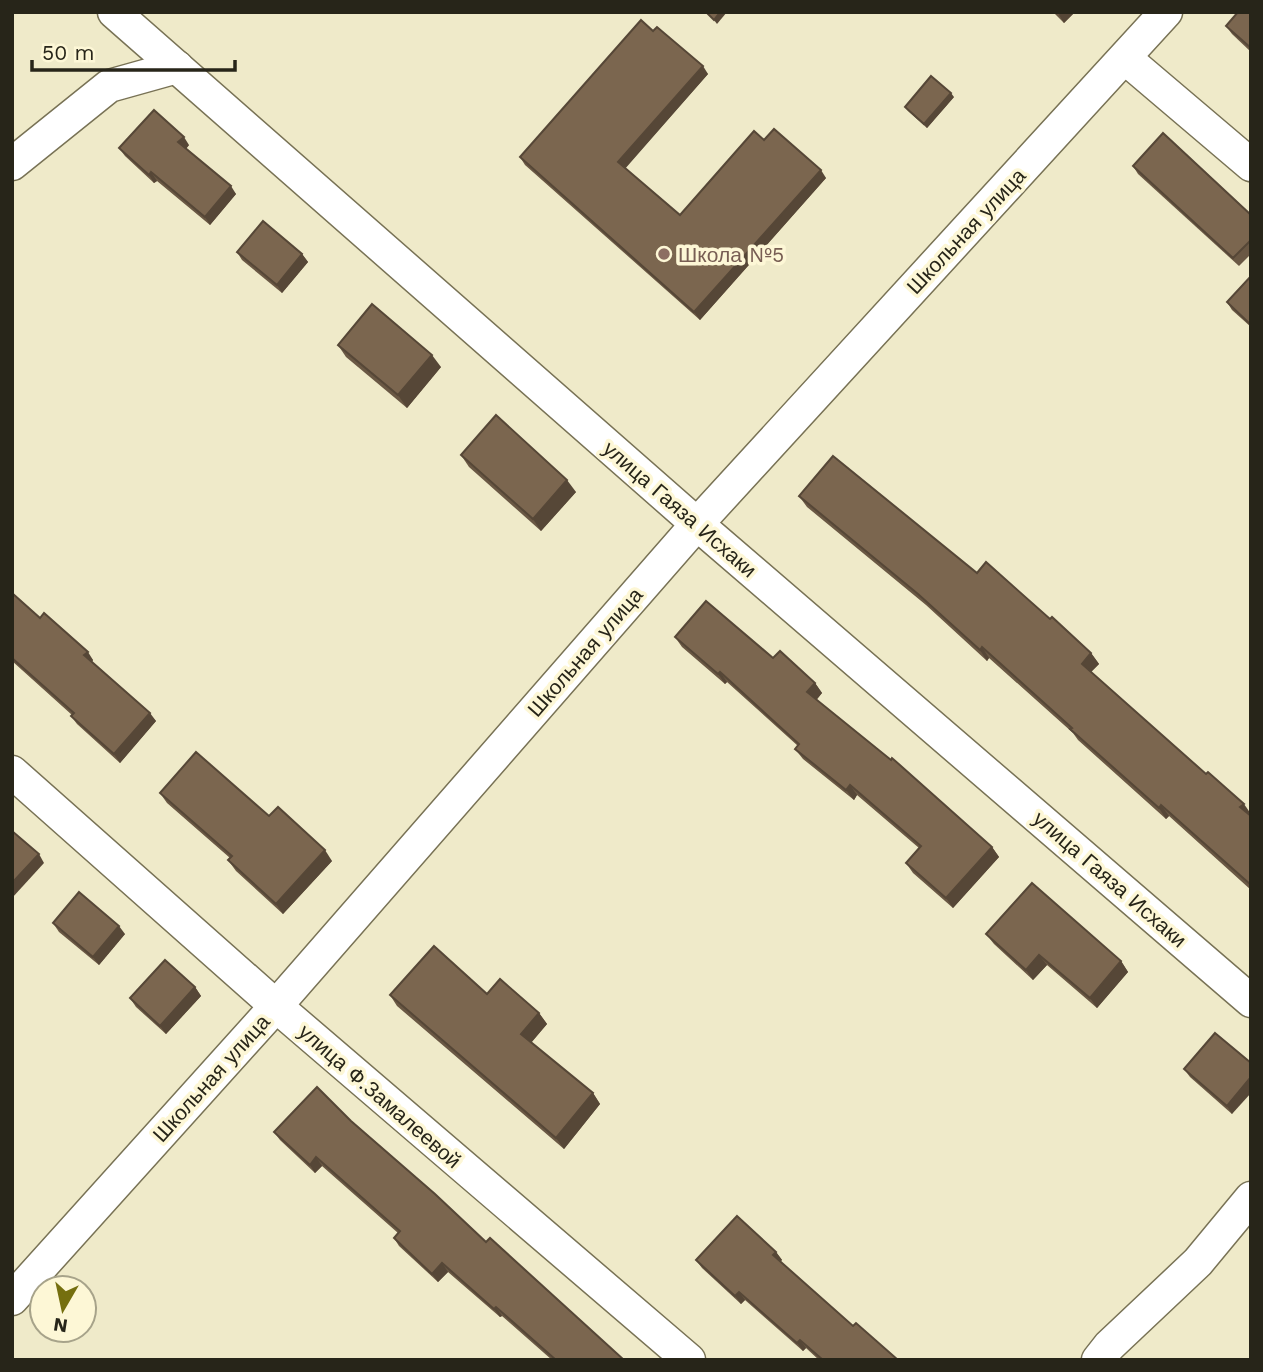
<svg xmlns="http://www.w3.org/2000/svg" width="1263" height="1372" font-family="'Work Sans',sans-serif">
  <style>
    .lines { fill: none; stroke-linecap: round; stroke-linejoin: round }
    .minor-casing { stroke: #787255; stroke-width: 35 }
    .minor { stroke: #fff; stroke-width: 32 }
    .wall { fill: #6a5844 }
    .shaded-wall { fill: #564737 }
    .building { fill: #7b664f; stroke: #564737; stroke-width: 2 }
    .education-dot { fill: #8d6e63; stroke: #fdf7d6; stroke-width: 2.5 }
    .labels { text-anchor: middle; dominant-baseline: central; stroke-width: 7; stroke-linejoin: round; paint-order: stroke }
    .street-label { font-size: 21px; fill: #272519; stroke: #fdf7d6 }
    .education-label { font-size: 21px; fill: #785e54; stroke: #fdf7d6; text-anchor: start }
  </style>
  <rect width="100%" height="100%" fill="#efeac9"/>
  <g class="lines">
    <defs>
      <g id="minor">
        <polyline points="114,12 697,524 1251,1001"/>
        <polyline points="1125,58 1251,165"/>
        <polyline points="12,164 109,86 177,67"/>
        <polyline points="12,772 276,1006 689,1360"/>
        <polyline points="12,1299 276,1006 697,524 1166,12"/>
        <polyline points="1098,1360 1109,1346 1198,1262 1251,1198"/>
      </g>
    </defs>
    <use href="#minor" class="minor-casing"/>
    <use href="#minor" class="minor"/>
  </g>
  <g class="wall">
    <polygon points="1053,12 1075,12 1064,23"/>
    <polygon points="1251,12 1251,52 1232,34 1226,26"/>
    <polygon points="653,31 708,74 625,168 680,215 764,140 826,178 700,320 525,165 520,157"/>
    <polygon points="954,97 927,128 908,111 905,107"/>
    <polygon points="189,145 186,149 236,194 210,225 157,181 154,183 125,156 119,148"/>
    <polygon points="1133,166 1251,215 1251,254 1239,266 1138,174"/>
    <polygon points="237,252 302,254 308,262 282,293 242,260"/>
    <polygon points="1251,276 1251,327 1232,310 1227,302"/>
    <polygon points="338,345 441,367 407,408 346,357"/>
    <polygon points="461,455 576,492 541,531 469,467"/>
    <polygon points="799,496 977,573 1050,619 1091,653 1099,664 1091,672 1251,816 1251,890 1169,816 1166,819 1078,740 1073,733 989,658 987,661 926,605 807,507"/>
    <polygon points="12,593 40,618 93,660 92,662 156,721 120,763 77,724 71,716 72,715 12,661"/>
    <polygon points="675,637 773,658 815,683 822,693 816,700 992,847 999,857 953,908 913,873 906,863 919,848 857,795 854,800 803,759 795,749 798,746 727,682 725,684 682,647"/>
    <polygon points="160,793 332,861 283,914 236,871 228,860 230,858 167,803"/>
    <polygon points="53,923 125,934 99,965 59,932"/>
    <polygon points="986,934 1121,961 1128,972 1097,1008 1047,965 1033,980 994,944"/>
    <polygon points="195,987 201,996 166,1034 136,1007 130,998"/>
    <polygon points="487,994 539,1013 547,1024 531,1043 593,1093 600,1104 564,1149 397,1006 390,995"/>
    <polygon points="1251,1063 1232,1114 1190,1077 1184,1069"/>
    <polygon points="351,1121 486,1242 624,1360 552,1360 502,1316 500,1317 448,1272 438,1282 399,1246 394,1238 398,1233 322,1166 315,1173 280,1140 274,1132"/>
    <polygon points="776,1252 782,1260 780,1262 853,1326 898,1360 819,1360 806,1348 803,1351 745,1300 741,1304 702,1268 696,1260"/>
  </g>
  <g class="shaded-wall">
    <polygon points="720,12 727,12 717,24 714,20"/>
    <polygon points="1061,12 1075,12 1064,23 1059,15"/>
    <polygon points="703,66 708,74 624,170 618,162"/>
    <polygon points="951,93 954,97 927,128 924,124"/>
    <polygon points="184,137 189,145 184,151 178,142"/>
    <polygon points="821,170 826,178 700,320 694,312"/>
    <polygon points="151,172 157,181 154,183 149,175"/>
    <polygon points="231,186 236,194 210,225 205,217"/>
    <polygon points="302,254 308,262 282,293 277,285"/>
    <polygon points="432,355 441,367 407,408 398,395"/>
    <polygon points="567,480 576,492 541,531 533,519"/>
    <polygon points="982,647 989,658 987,661 980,650"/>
    <polygon points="88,652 93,660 90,664 84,655"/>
    <polygon points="1091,653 1099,664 1089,674 1082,664"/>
    <polygon points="720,672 727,682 725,684 718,674"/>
    <polygon points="815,683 822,693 814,703 807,692"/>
    <polygon points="150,713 156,721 120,763 114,754"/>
    <polygon points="850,785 857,795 854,800 846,790"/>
    <polygon points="1244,804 1251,814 1248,818 1240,807"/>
    <polygon points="1161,805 1169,816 1166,819 1159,808"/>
    <polygon points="992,847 999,857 953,908 946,898"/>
    <polygon points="325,850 332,861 283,914 276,904"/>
    <polygon points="39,854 44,863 12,898 12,883"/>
    <polygon points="119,926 125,934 99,965 93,957"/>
    <polygon points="1039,955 1047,965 1033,980 1026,970"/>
    <polygon points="1121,961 1128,972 1097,1008 1090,998"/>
    <polygon points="195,987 201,996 166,1034 160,1026"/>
    <polygon points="539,1013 547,1024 529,1045 521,1034"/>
    <polygon points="1251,1077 1251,1093 1232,1114 1227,1106"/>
    <polygon points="593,1093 600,1104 564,1149 556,1138"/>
    <polygon points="316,1157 322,1166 315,1173 310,1165"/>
    <polygon points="776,1252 782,1260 778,1263 773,1255"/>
    <polygon points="442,1263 448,1272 438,1282 432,1274"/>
    <polygon points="739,1292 745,1300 741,1304 735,1296"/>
    <polygon points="496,1307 502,1316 500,1317 494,1309"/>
    <polygon points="800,1340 806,1348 803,1351 797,1343"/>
  </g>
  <g class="building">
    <polygon points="706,12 720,12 714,20"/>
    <polygon points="1238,12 1251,12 1251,48 1226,26"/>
    <polygon points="641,20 653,31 657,27 703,66 618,162 680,215 754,131 764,140 774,129 821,170 694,312 520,157"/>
    <polygon points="931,76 951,93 924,124 905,107"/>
    <polygon points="154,110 184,137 178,142 231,186 205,217 151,172 149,175 119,148"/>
    <polygon points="1163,133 1251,215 1251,240 1233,258 1133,166"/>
    <polygon points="263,221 302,254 277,285 237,252"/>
    <polygon points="1251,276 1251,325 1227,302"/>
    <polygon points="372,304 432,355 398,395 338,345"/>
    <polygon points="496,415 567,480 533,519 461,455"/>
    <polygon points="833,456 977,573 986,562 1050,619 1052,617 1091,653 1082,664 1206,774 1208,772 1244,804 1240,807 1251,816 1251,885 1161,805 1159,808 1070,729 1072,728 982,647 980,650 918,594 799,496"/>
    <polygon points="12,593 40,618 44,613 88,652 84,655 150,713 114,754 71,716 74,713 12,658"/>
    <polygon points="706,601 773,658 780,651 815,683 807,692 891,760 892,758 992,847 946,898 906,863 921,846 850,785 846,790 795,749 799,744 720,672 718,674 675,637"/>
    <polygon points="196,752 269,816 278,807 325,850 276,904 228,860 232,856 160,793"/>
    <polygon points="12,831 39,854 12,883"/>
    <polygon points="1032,883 1121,961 1090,998 1039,955 1026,970 986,934"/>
    <polygon points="79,892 119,926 93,957 53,923"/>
    <polygon points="434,946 487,994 500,979 539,1013 521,1034 593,1093 556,1138 390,995"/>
    <polygon points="165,960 195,987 160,1026 130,998"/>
    <polygon points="1215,1033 1251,1063 1251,1077 1227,1106 1184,1069"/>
    <polygon points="317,1087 351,1121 435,1194 486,1242 490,1238 624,1360 556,1360 496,1307 494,1309 442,1263 432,1274 394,1238 400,1231 316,1157 310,1165 274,1132"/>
    <polygon points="737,1216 776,1252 773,1255 853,1326 856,1323 898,1360 823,1360 800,1340 797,1343 739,1292 735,1296 696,1260"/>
  </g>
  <circle class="education-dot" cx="664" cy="254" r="7"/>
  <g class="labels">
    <g class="street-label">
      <text transform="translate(966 231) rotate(-47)">Школьная улица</text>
      <text transform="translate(680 509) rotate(41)">улица Гаяза Исхаки</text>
      <text transform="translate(585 652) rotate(-49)">Школьная улица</text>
      <text transform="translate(1110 879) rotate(41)">улица Гаяза Исхаки</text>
      <text transform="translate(211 1078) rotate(-48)">Школьная улица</text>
      <text transform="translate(380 1096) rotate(41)">улица Ф.Замалеевой</text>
    </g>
    <g class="education-label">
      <text x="678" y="254">Школа №5</text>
    </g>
  </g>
  <rect width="1263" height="1372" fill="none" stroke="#272519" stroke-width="28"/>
  <g transform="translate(63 1309) rotate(189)"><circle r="33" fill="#fdf7d6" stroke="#a7a38a" stroke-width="2"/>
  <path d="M0-5L12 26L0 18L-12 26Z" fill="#756f0f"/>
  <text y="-10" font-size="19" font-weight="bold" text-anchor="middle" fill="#272519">N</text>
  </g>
  <path d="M32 60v10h203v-10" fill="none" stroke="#272519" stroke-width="3.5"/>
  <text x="42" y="60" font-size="21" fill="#272519" stroke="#fdf7d6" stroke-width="5" paint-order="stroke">50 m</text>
</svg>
